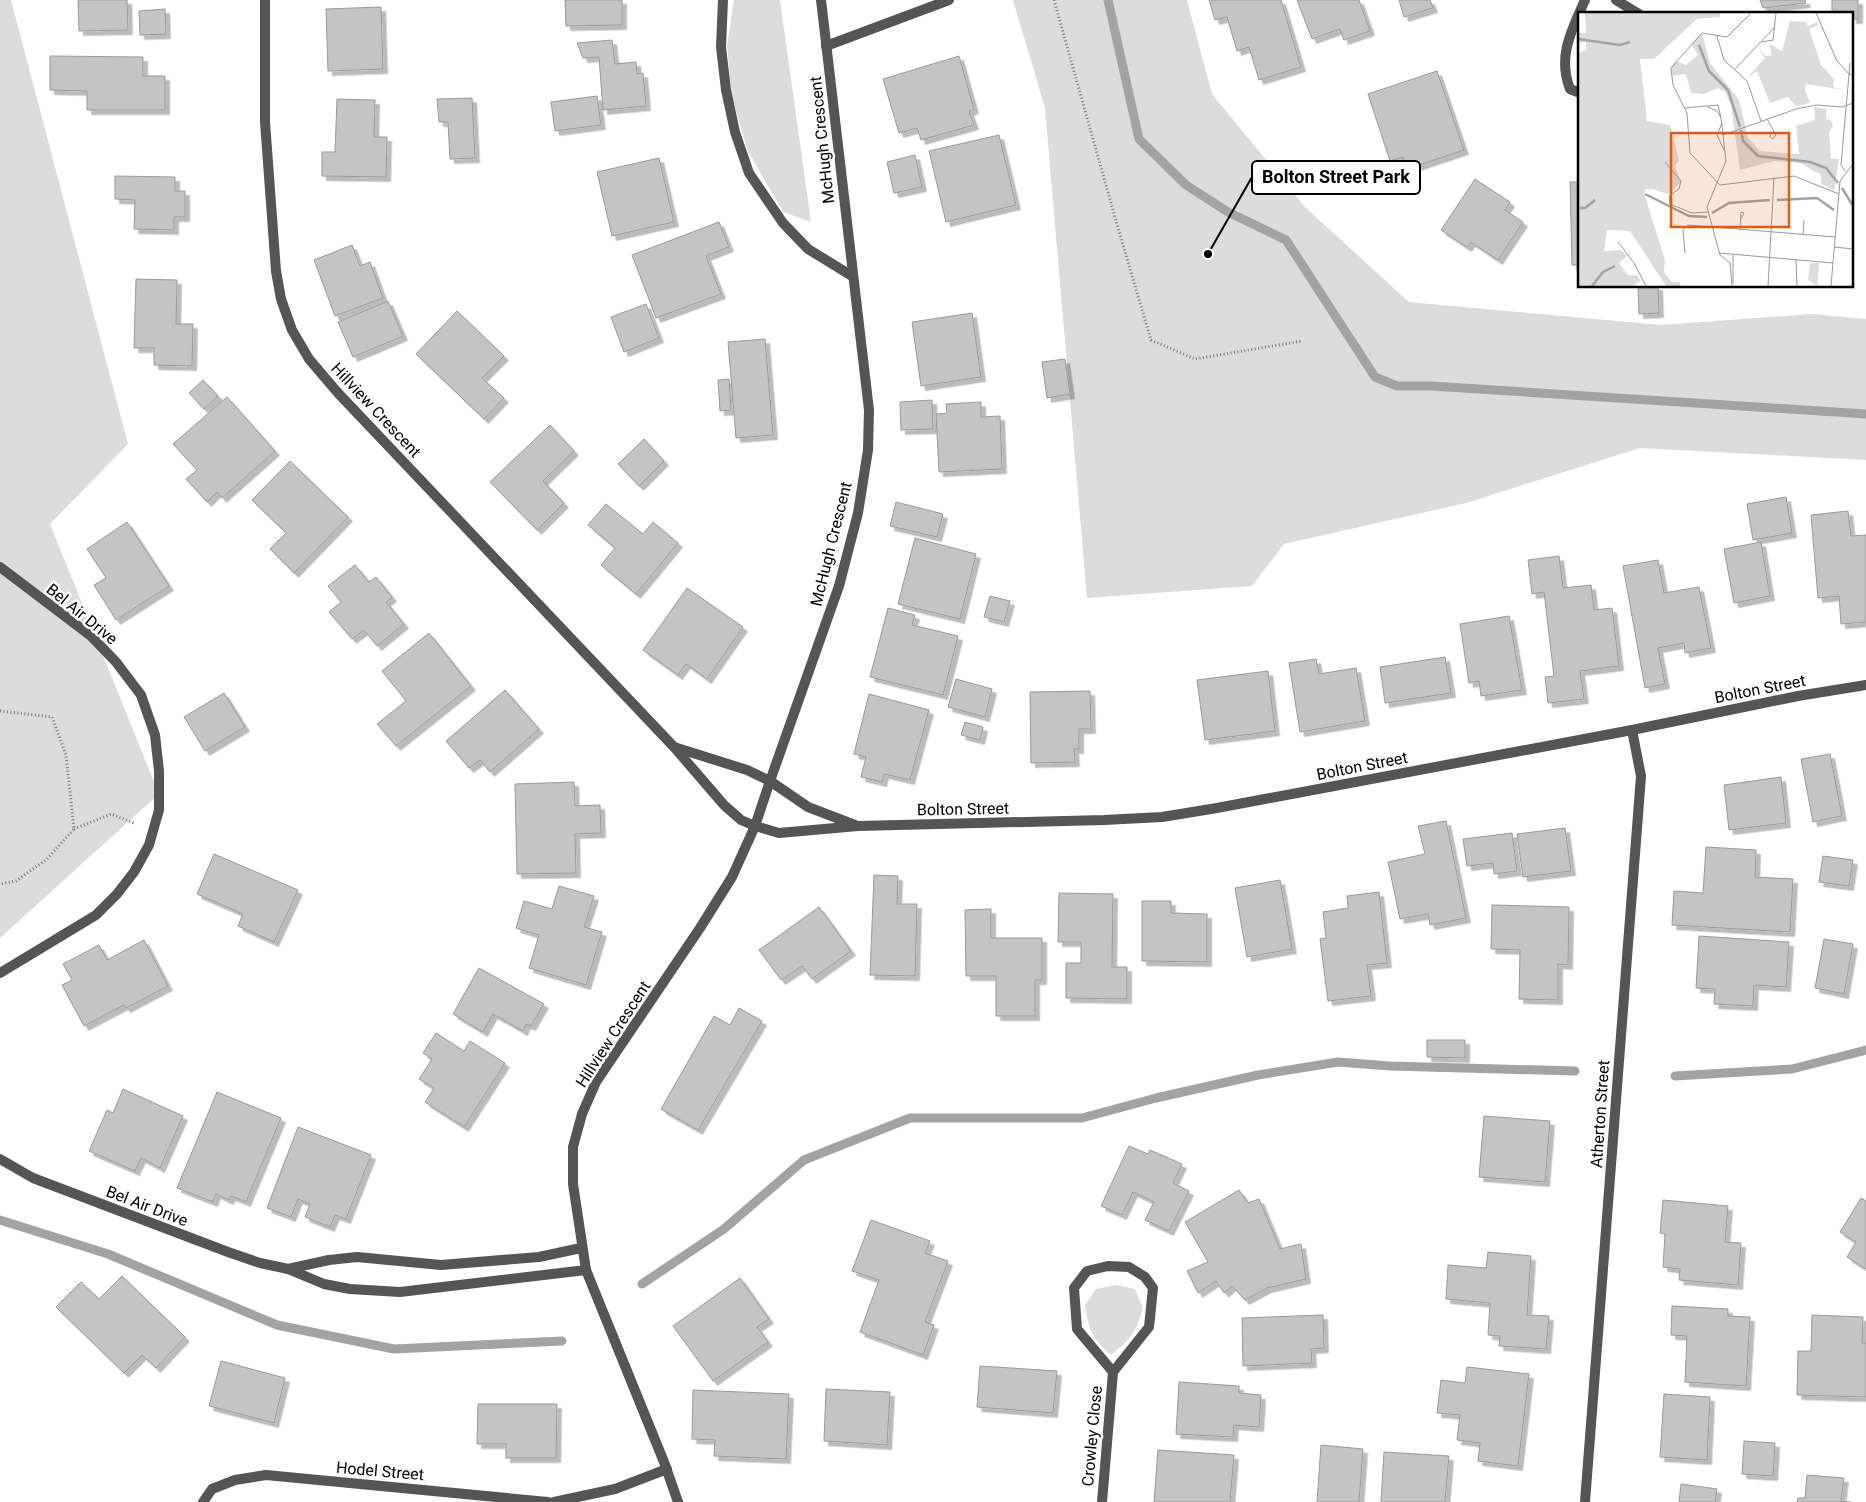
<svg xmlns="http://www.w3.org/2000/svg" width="1866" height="1502" font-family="Roboto,sans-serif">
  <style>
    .green { fill: #dcdcdc }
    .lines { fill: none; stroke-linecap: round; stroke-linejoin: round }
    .stream { stroke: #a3a3a3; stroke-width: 9 }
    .building { fill: #c4c4c4; stroke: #999; filter: url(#shadow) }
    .path { stroke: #777; stroke-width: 3; stroke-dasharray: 1 2.5; stroke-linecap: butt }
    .minor { stroke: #555; stroke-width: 10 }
    .labels { text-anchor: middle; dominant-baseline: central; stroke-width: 5; stroke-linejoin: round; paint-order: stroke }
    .street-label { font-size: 16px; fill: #000; stroke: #fff }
    .inset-river { fill: none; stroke: #a3a3a3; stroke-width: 2.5 }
    .inset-road { fill: none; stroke: #999; stroke-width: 1 }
    .view { fill: #e8590c; fill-opacity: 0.15; stroke: #e8590c; stroke-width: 2.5 }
    .inset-edge { fill: none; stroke: #000; stroke-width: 2.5 }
    .leader { fill: none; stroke: #000; stroke-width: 2 }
    .callout-dot { fill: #000; stroke: #fff; stroke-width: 2 }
    .callout { fill: #fff; stroke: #000; stroke-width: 2 }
    .callout-label { font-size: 18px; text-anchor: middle; font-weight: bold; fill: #000 }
  </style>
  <defs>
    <filter id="shadow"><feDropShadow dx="4.5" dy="4.5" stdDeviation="0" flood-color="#0004"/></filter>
  </defs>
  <rect width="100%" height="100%" fill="#fff"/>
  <g class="green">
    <polygon points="0,0 11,0 128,444 50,524 159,794 0,938"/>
    <polygon points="734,0 780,0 811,222 783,212 748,151 732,98 727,46"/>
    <polygon points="1013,0 1187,0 1212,94 1305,207 1409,302 1661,325 1812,314 1866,319 1866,460 1640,448 1466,503 1284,544 1252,586 1087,598 1045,108"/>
    <path d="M1116,1285l19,4 8,19c-6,23 -13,32 -32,47 -20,-17 -22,-25 -26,-50l11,-16z"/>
  </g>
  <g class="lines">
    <g class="stream">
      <polyline points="1108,0 1139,139 1186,185 1228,212 1286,240 1375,377 1397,386 1431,386 1866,414"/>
      <polyline points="1675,1076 1792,1069 1866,1050"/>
      <polyline points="0,1220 108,1254 277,1325 394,1349 562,1341"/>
      <polyline points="642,1284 724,1229 804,1160 910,1118 1082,1118 1156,1098 1258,1075 1338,1062 1390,1066 1575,1071"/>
    </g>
  </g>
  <g class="building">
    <polygon points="78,0 127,0 128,30 79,31"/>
    <polygon points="565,0 622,0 622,25 566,26"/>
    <polygon points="1209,0 1281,0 1301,67 1259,80 1249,47 1237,51 1227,17 1215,20"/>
    <polygon points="1297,0 1359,0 1370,31 1344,40 1340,29 1312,39"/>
    <polygon points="1399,0 1430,0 1433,8 1404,17"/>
    <polygon points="1760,0 1805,0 1806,3 1763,8"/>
    <polygon points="1832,0 1858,0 1858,19 1852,19 1852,14 1832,14"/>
    <polygon points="381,7 383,69 328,71 326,9"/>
    <polygon points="165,9 166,34 140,35 139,11"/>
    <polygon points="612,40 615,64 636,62 637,74 643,73 646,106 603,110 599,57 583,58 577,43"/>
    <polygon points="50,56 143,57 143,76 165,76 165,110 87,110 87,91 50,90"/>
    <polygon points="959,56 974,109 969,111 974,125 921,140 917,128 899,133 883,79"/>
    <polygon points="1437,71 1464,150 1407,169 1403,157 1390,161 1368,94"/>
    <polygon points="597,96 601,125 555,131 551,102"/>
    <polygon points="472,98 475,158 450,159 448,122 439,122 437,99"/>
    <polygon points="337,99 375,100 374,137 387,137 386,177 322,176 322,152 335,152"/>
    <polygon points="999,135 1016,205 946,222 929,151"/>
    <polygon points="915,155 922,187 894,193 887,162"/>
    <polygon points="659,158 674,222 612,236 597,172"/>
    <polygon points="115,176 175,177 175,191 185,191 185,217 174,217 174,230 134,229 135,200 115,199"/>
    <polygon points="1475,179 1510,202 1505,210 1523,222 1498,260 1471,242 1467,247 1441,230"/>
    <polygon points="1570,182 1580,182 1580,265 1572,265"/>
    <polygon points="719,222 729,247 706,256 721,294 656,318 632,255"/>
    <polygon points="352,245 360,266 370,262 383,298 335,316 314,260"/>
    <polygon points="136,279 177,280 176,324 193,324 192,366 154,365 154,348 134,348"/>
    <polygon points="1638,286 1658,286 1659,313 1639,314"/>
    <polygon points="388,301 403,336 353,357 338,322"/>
    <polygon points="646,304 659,338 624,352 611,317"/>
    <polygon points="457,311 504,356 482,378 504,398 484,419 416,354"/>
    <polygon points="972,313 981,377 921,386 912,322"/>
    <polygon points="765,339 773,435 736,438 728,342"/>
    <polygon points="1065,359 1070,394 1047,398 1042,362"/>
    <polygon points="729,379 731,410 720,411 718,380"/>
    <polygon points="203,380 218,396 204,409 189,393"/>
    <polygon points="227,397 275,451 222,498 217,492 207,502 186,479 197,470 173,444"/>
    <polygon points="932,400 933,429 901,430 900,402"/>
    <polygon points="981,402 981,417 1000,416 1002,469 939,472 936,414 947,413 946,404"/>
    <polygon points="550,425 574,451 543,481 564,503 537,530 490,482"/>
    <polygon points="644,439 664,461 639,486 618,464"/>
    <polygon points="290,461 348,517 294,573 270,549 286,533 252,500"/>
    <polygon points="1786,497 1792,533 1753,540 1747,504"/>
    <polygon points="896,502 943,514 937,537 890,526"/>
    <polygon points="606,504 643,534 653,522 678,543 636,594 601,565 615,548 588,525"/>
    <polygon points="1848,511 1851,536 1866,535 1866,622 1841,624 1839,596 1818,598 1811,515"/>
    <polygon points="127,522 169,586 116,620 94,585 106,578 87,549"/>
    <polygon points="915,538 976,554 960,619 898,604"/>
    <polygon points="1761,542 1770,596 1734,603 1724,549"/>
    <polygon points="1559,556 1563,588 1591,585 1594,610 1612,608 1619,666 1580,671 1584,699 1548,703 1545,677 1554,676 1544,592 1532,594 1528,560"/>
    <polygon points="1658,560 1664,593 1699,587 1711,648 1685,653 1684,643 1658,648 1665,684 1645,688 1623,566"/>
    <polygon points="355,565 369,582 376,577 392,597 386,602 404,624 377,646 364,630 352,639 329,612 341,602 328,586"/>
    <polygon points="687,588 743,627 707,679 686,664 678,675 643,650"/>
    <polygon points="990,596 1010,601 1004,622 984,617"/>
    <polygon points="888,608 915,615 912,625 958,636 943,695 870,677"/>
    <polygon points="1509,616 1522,690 1481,696 1479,681 1469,683 1460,624"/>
    <polygon points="429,633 471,686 396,746 377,724 406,701 382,671"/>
    <polygon points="1445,657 1451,693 1385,703 1380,667"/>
    <polygon points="1316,659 1319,674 1356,668 1365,721 1300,732 1289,663"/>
    <polygon points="1268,671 1275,731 1205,740 1197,680"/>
    <polygon points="956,679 992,689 985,717 948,707"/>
    <polygon points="505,690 539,729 490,772 480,760 469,768 446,741"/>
    <polygon points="1090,691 1091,729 1079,729 1079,749 1074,749 1075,762 1031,763 1030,692"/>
    <polygon points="224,693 245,727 205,751 184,717"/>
    <polygon points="869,694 929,710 910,780 884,774 882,782 861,777 866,757 854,754"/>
    <polygon points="965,722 983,727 980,740 961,735"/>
    <polygon points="1830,754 1842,816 1813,822 1801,759"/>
    <polygon points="1781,777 1786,823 1729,830 1724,785"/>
    <polygon points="574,782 575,806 600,805 601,833 575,834 576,873 517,874 515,784"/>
    <polygon points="1446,821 1466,918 1430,925 1428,914 1400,919 1388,862 1425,854 1418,826"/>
    <polygon points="1565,828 1571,871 1523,877 1517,834"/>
    <polygon points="1512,833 1517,871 1494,874 1493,863 1467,866 1463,839"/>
    <polygon points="1706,847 1756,850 1755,877 1793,879 1790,932 1672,925 1674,891 1703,893"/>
    <polygon points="214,854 298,890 274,942 238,926 243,914 197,894"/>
    <polygon points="1823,856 1853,860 1849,886 1819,882"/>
    <polygon points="874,875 898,876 897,904 917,904 915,976 870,975"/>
    <polygon points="1280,880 1292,949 1247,957 1235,888"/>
    <polygon points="559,886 594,896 584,927 602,932 586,985 529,968 539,935 516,928 524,901 552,909"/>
    <polygon points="1379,892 1387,963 1367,965 1371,996 1328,1001 1320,939 1326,938 1323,912 1348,908 1347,896"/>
    <polygon points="1059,893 1113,894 1112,967 1127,967 1127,999 1066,998 1066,963 1081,963 1081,942 1058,942"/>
    <polygon points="1142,901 1171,901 1171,913 1207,914 1207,962 1142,961"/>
    <polygon points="1492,905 1569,907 1568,965 1558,964 1558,1000 1519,999 1520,950 1491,949"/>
    <polygon points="819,907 851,951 812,979 802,966 781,980 759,950"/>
    <polygon points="991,909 991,938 1042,938 1042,980 1035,980 1035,1016 996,1016 996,976 966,976 965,910"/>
    <polygon points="1699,936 1789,942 1786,987 1754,985 1753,1006 1714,1004 1715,989 1696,988"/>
    <polygon points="1824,939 1853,944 1844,994 1815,988"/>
    <polygon points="144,940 168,986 126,1008 124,1005 84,1026 62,985 72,980 63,964 99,945 107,960"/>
    <polygon points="479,968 544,1004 531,1026 526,1024 523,1031 493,1014 483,1032 453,1014"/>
    <polygon points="739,1008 762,1021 698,1130 661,1109 714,1016 730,1025"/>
    <polygon points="436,1033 464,1051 470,1041 505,1063 464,1127 425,1102 434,1088 419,1079 432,1059 423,1053"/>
    <polygon points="1427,1040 1465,1040 1465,1058 1427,1057"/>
    <polygon points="123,1089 183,1116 160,1168 141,1158 135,1171 89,1151 107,1110 113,1113"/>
    <polygon points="217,1092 281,1118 246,1202 231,1196 229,1200 216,1194 213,1202 177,1188"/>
    <polygon points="1484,1116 1550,1121 1545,1182 1479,1177"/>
    <polygon points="298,1127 371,1155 346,1219 335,1215 330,1227 305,1217 310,1204 298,1199 291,1217 267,1208"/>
    <polygon points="1129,1146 1148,1154 1150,1150 1182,1164 1173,1183 1189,1191 1169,1231 1145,1220 1154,1202 1133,1192 1122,1215 1101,1206"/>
    <polygon points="1239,1190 1248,1203 1259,1199 1280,1249 1301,1244 1306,1279 1267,1288 1245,1300 1232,1286 1224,1293 1216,1281 1198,1293 1187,1271 1208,1262 1185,1222"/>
    <polygon points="1861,1198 1866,1201 1866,1269 1847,1257 1856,1242 1840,1232"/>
    <polygon points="1663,1200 1728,1206 1725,1242 1741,1243 1738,1285 1679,1280 1680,1269 1663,1267 1665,1234 1660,1233"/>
    <polygon points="871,1220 930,1241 925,1253 948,1261 925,1322 934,1325 923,1355 860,1332 879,1280 852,1271"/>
    <polygon points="1488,1252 1531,1256 1527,1315 1549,1316 1546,1349 1499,1346 1500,1336 1488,1335 1490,1303 1446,1299 1448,1265 1486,1268"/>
    <polygon points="122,1276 185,1337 156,1368 142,1355 124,1373 56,1307 81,1282 99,1299"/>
    <polygon points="740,1278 769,1319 757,1327 768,1342 713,1381 673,1326"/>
    <polygon points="1672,1306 1728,1309 1728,1316 1750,1317 1746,1386 1685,1382 1687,1336 1671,1335"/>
    <polygon points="1323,1315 1324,1348 1311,1349 1312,1363 1243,1366 1242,1318"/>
    <polygon points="1812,1315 1863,1317 1862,1343 1866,1343 1866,1397 1797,1395 1798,1351 1811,1351"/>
    <polygon points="221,1361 285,1378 274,1423 209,1406"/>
    <polygon points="980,1366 1057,1371 1053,1413 977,1407"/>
    <polygon points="1467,1367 1529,1374 1518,1466 1478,1461 1480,1443 1457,1440 1460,1415 1437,1413 1441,1380 1465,1383"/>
    <polygon points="1179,1382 1239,1386 1239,1393 1261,1395 1259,1427 1234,1425 1233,1437 1176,1434"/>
    <polygon points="826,1389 890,1392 887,1445 824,1441"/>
    <polygon points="693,1390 789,1394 786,1459 714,1456 715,1440 692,1439"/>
    <polygon points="1664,1394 1710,1397 1707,1460 1660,1457"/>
    <polygon points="478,1404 557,1404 556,1458 506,1458 506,1444 477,1444"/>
    <polygon points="1744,1441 1775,1443 1773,1476 1742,1474"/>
    <polygon points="1321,1445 1363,1449 1359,1502 1317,1502"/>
    <polygon points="1158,1450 1234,1455 1230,1502 1154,1502"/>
    <polygon points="1384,1452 1449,1456 1445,1502 1381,1502"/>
    <polygon points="1807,1475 1844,1478 1841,1501 1851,1502 1797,1502 1798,1498 1805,1498"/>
    <polygon points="1681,1484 1717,1489 1715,1502 1679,1502"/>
  </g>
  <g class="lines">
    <g class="path">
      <polyline points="1054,0 1118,228 1151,340 1195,359 1302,341"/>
      <polyline points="0,711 52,717 66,755 74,829 47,859 16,881 0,884"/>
      <polyline points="74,829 111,814 134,823"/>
    </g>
    <g class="minor">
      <polyline points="265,0 265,122 276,271 281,299 292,330 309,359 338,393 674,747 724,805 741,820 755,826 779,833 858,826 1104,820 1162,817 1217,808 1632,730 1798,696 1866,685"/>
      <polyline points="723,0 721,47 726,90 735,132 749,173 783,223 808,249 852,276"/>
      <polyline points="1616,0 1639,14"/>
      <polyline points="826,46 949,0"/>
      <path d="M1580,93l-10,-4c-13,-33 2,-59 15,-89"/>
      <polyline points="0,567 91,636 116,662 141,695 155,735 159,771 159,810 149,845 134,872 117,894 96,915 0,973"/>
      <polyline points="674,747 747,770 770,781 808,807 855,825"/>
      <polyline points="0,1159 33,1178 228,1252 260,1263 288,1269 324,1284 350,1289 400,1292 586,1270"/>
      <polyline points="288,1269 329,1260 357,1257 441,1265 539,1257 581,1248"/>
      <polyline points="203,1502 212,1489 235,1480 266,1475 548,1502"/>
      <polyline points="554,1502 615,1489 667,1469"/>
      <polyline points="678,1502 664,1462 586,1270 573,1184 573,1147 582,1114 596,1082 700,928 732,877 755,826 770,781 839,586 858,513 868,450 869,410 821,0"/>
      <polyline points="1102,1502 1113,1372 1149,1327 1153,1288 1145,1277 1129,1267 1108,1266 1087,1271 1074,1288 1077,1329 1113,1372"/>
      <polyline points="1585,1502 1641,776 1632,730"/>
    </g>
  </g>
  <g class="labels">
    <g class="street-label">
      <text transform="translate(822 140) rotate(-96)">McHugh Crescent</text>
      <text transform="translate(376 410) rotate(47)">Hillview Crescent</text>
      <text transform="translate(831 544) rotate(-76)">McHugh Crescent</text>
      <text transform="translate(82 614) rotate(39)">Bel Air Drive</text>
      <text transform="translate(1760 689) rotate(-11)">Bolton Street</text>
      <text transform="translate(1362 766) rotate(-11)">Bolton Street</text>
      <text transform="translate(963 809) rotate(-1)">Bolton Street</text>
      <text transform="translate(613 1034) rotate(-57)">Hillview Crescent</text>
      <text transform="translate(1600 1114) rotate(-86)">Atherton Street</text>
      <text transform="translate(147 1206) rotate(21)">Bel Air Drive</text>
      <text transform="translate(1092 1436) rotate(-85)">Crowley Close</text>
      <text transform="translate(380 1471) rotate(5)">Hodel Street</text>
    </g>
  </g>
  <g transform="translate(1578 12)">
    <rect width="275" height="275" fill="#fff"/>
    <path d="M7,1h135v4l-23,2 -43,40h-14l7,62 23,4 9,35 -4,6 6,16 -13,12 -16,-5h-6l-2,4 21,67 -1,12 8,10h7l2,4h-15l-36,-55 -23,-1 -3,21 17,-1 6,6 -8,7 9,12h9l4,6 -9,5h-54v-233l8,-3v-8l-8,1v-10h8zM212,9l16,1 2,4 9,-4 1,3 -9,4 12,36 13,14 -1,8 12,3 -39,-6 -1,6 5,13 -14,3 -8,-9 -18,6 -13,-32 -9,6 17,-19 -7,-9 8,7 6,-1 -3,-11 13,7zM124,21l8,30 29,37 9,38 12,13 39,3 -3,-28 19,-6 -1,-13 12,2v10l5,1 2,6 -4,6 2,27h8l-5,32 -13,-8v-8l-21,-12 -26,-2 -34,9 -9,-65 -6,-13 -7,-4 -14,6 -13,-1 -5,-19 -13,2 -2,-8 4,-7 11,4 12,-10 -7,-11zM232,251h9l-2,23 -9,-6z" fill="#dcdcdc"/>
    <path class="inset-river" d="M0,27l42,6 10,-3M121,33l10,26 19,19 12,37M163,118l2,11 15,15 52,6 16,6 12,15M264,176l11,18M67,182l44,22 18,1M199,188l40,-2 17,12M0,196h7l10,-8M134,201l17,-10 41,-3M14,274l11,-14 12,-6"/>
    <path class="inset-road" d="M173,1l-24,24 -25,-4 -31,35 2,17 14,28 3,40 30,32 74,-9 45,18M238,1l21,48 12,13 4,1M274,12l1,15M139,24l7,24 23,21 14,40M184,30l11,-2 3,-27M157,57l40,-42M129,94l11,-1 3,13M107,96l21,-2 11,5 4,7 5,43 -19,46 13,48 10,8 2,23M189,107l9,16 -3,4 -3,-2 1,-5M144,111l-5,12 7,15M145,123l73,-26 21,-4 25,2 11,-4M87,150l16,19 -2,8 -10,7 1,8 22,9 16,-1M267,159l-4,-6 9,-102M162,218l1,-18 3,1 -3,6M225,223l1,-15M40,230l16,21 12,23M256,235l19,2M107,241l-2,-23 5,-5 147,12M141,241l114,10M155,243v29M218,248l1,26M190,274l6,-108M253,274l9,-105 13,-17"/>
    <path class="view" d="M93,121h118v94h-118z"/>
    <rect width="275" height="275" class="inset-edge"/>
  </g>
  <path class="leader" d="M1208 254L1252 177"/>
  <circle class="callout-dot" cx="1208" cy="254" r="5"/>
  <rect class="callout" x="1252" y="161" width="168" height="33" rx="5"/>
  <g class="callout-label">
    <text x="1336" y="183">Bolton Street Park</text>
  </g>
</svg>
